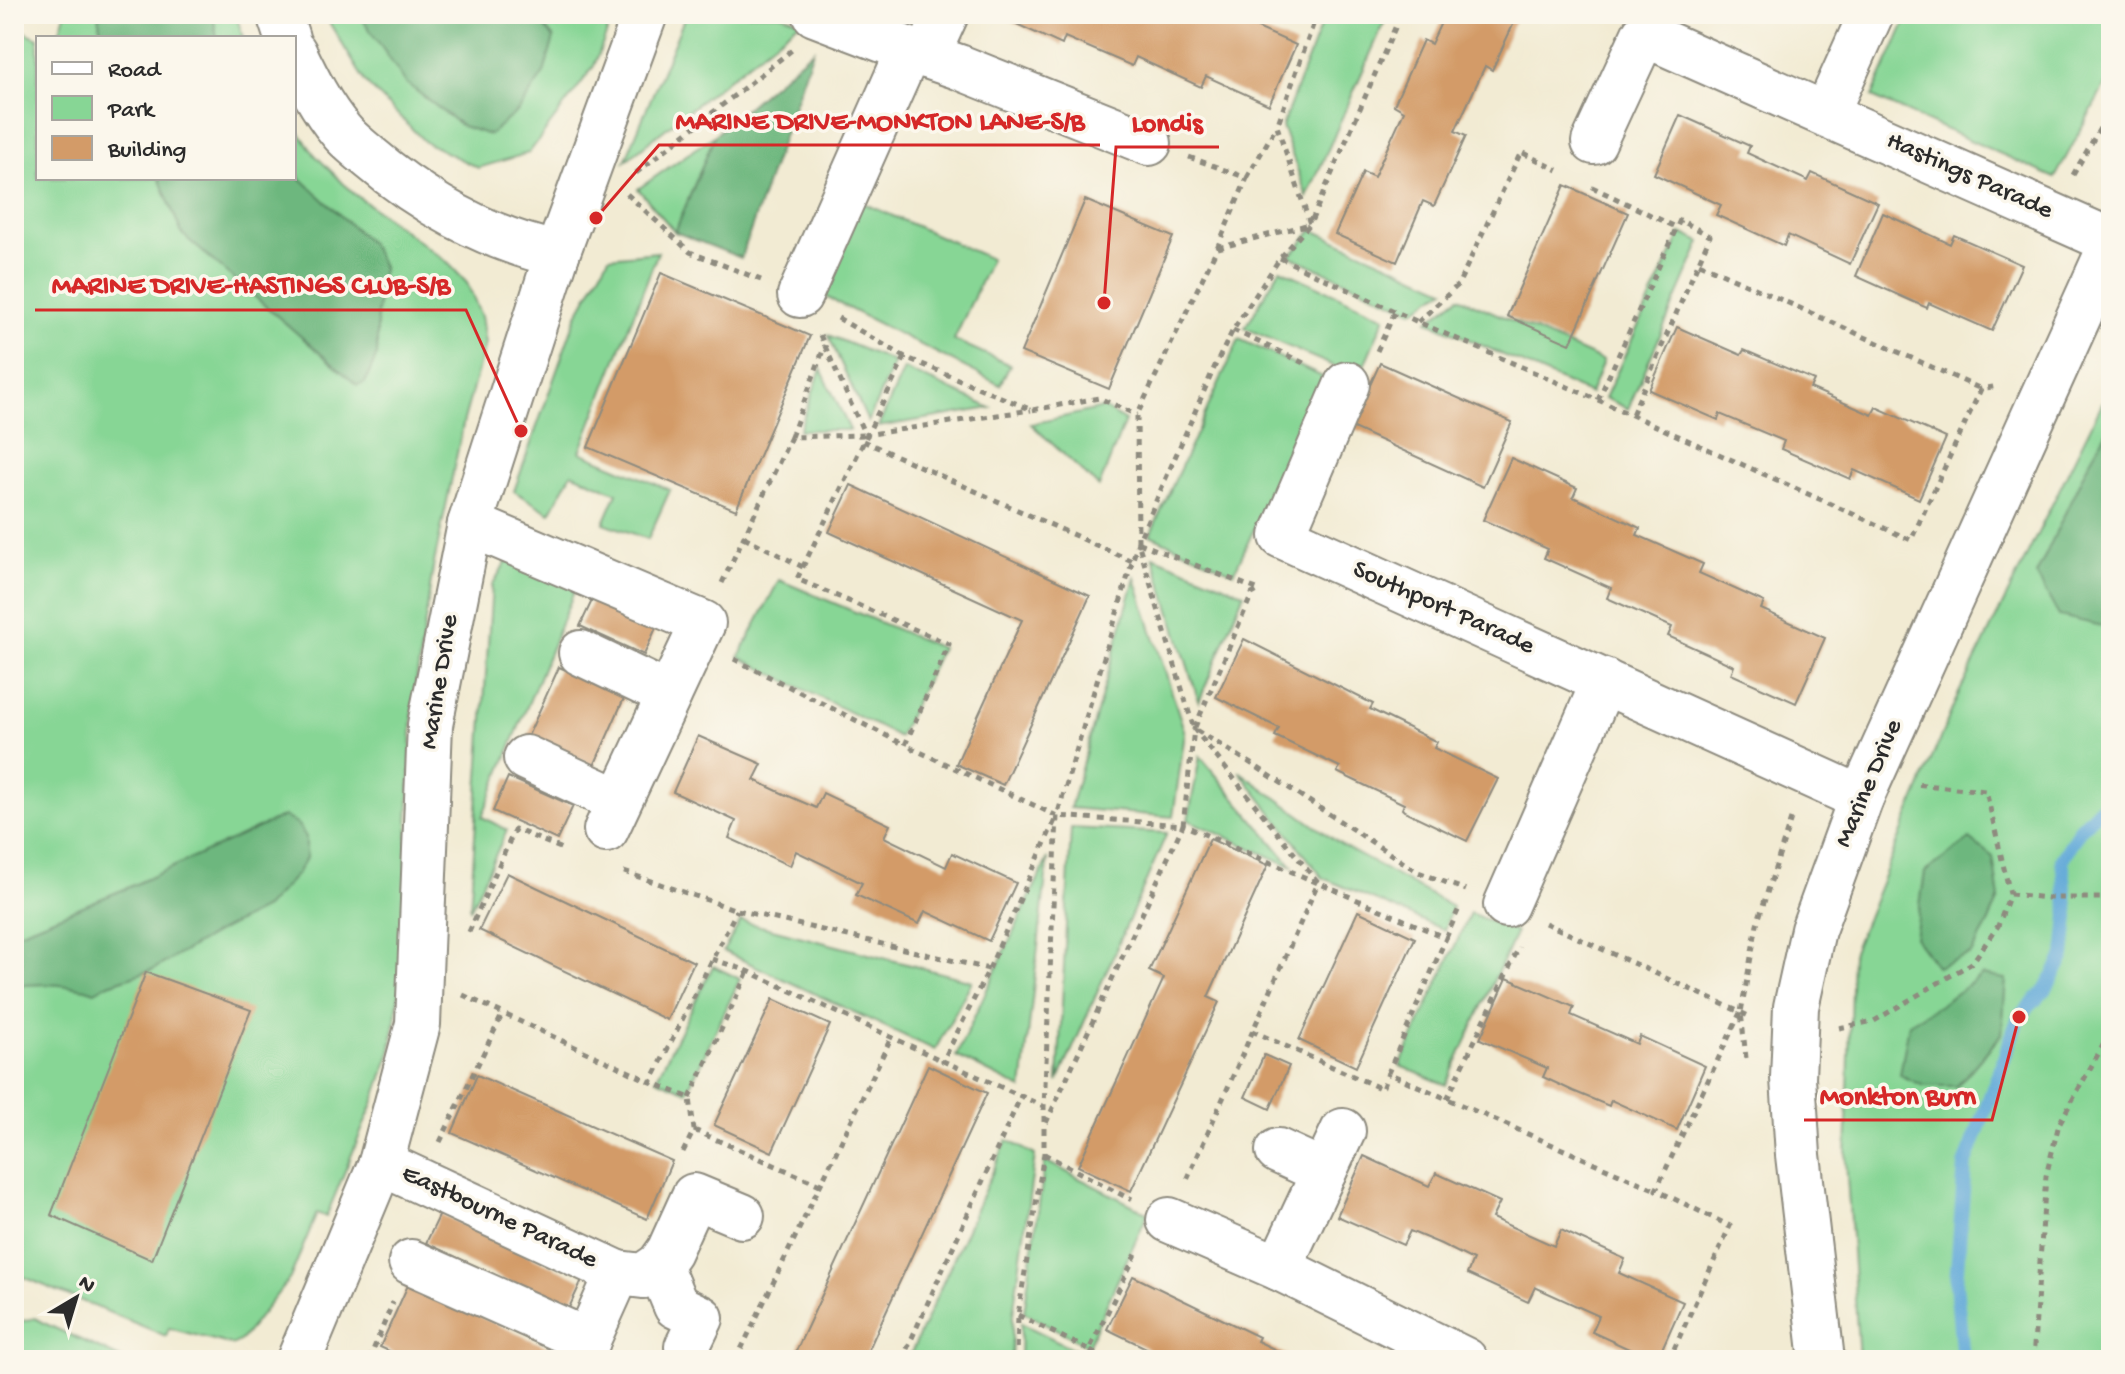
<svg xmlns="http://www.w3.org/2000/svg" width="2125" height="1374" font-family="'Gochi Hand',sans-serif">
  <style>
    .green { fill: #87d695; stroke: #598060; stroke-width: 2 }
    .forest { fill: #6db77e; stroke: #4c7154; stroke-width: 2 }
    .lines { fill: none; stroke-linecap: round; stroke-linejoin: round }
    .stream { stroke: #61a9d8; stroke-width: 14 }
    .building { fill: #d39b68 }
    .minor-casing { stroke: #8e8b7f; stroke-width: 48 }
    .path { stroke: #8e8b7f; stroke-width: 5; stroke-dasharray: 6 6; stroke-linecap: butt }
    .minor { stroke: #fff; stroke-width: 44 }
    .labels { text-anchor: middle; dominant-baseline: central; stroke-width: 7; stroke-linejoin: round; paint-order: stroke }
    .street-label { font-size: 26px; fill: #2b2b2b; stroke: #fbf7ec }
    .leader { fill: none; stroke: #d62828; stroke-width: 3 }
    .callout-dot { fill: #d62828; stroke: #fbf7ec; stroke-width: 3 }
    .callout-label { font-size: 28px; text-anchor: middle; font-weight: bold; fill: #d62828; stroke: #fbf7ec; stroke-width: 7; stroke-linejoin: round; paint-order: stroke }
  </style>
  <rect width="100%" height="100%" fill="#fbf7ec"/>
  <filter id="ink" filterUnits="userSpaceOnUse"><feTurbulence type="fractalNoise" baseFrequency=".0125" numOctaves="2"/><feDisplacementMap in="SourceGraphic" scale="16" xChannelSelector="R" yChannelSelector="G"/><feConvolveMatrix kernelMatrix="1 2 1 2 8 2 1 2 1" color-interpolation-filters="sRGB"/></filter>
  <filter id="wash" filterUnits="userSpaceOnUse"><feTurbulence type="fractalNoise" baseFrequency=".006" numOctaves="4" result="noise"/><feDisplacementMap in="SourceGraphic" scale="32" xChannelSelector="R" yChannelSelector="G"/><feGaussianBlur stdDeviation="1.8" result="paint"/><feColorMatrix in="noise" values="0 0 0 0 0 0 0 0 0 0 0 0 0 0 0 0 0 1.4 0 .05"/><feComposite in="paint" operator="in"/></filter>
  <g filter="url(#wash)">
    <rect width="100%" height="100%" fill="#f2ebd3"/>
    <g class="green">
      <polygon points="65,14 236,14 243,38 49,38 60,30"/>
      <polygon points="324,14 614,14 594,66 529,153 478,168 425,142 366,83"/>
      <polygon points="686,14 780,14 801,21 625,161"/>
      <polygon points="1325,14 1388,14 1307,197 1282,126"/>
      <polygon points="1909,14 2111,14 2111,74 2055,178 1872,97"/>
      <polygon points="14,27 38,38 38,178 294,178 294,125 315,155 353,193 447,262 467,283 481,316 485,344 464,420 433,568 413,702 402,975 390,1055 374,1101 326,1217 317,1213 290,1278 241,1340 232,1345 169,1328 166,1336 14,1273"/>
      <polygon points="715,135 675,232 638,189"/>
      <polygon points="861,202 991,259 954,340 1010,365 1000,385 818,293"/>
      <polygon points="1313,230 1445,289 1413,311 1290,256"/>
      <polygon points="1681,233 1701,242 1628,409 1605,398"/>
      <polygon points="658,252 580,452 670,490 648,539 604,523 617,493 572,473 550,513 514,491 576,317 609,257"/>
      <polygon points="1280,269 1385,317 1359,377 1245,328"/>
      <polygon points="1459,297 1603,361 1590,394 1428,321"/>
      <polygon points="828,335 894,362 868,422"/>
      <polygon points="1239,339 1323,377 1234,573 1150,535"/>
      <polygon points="821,369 850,430 799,430"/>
      <polygon points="904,369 991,408 878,427"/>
      <polygon points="2111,385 2111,1360 1859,1360 1846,1160 1852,954 1957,697"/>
      <polygon points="1103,408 1125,421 1099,487 1031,424"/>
      <polygon points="1153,556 1244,593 1199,702"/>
      <polygon points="508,559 576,587 482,817 507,830 470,910 492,585"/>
      <polygon points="1135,578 1185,733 1173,817 1070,808"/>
      <polygon points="779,580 941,648 899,737 739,657"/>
      <polygon points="1200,756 1293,867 1188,820"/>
      <polygon points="1239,771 1343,846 1452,907 1444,930 1323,878"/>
      <polygon points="1071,828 1167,833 1058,1082"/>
      <polygon points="1048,858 1022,1089 956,1056"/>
      <polygon points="1470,913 1516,932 1446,1085 1400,1066"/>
      <polygon points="741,921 972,981 935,1050 723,951"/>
      <polygon points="713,966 740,979 687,1092 656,1079"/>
      <polygon points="1007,1140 1035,1155 1013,1314 1011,1360 908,1360"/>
      <polygon points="1045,1161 1148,1213 1088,1346 1024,1312"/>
      <polygon points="35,1318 44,1323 124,1360 14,1360 14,1326 19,1322"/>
      <polygon points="1021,1323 1084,1354 1088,1360 1020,1360"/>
    </g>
    <g class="forest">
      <polygon points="213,14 217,38 102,38 98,15"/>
      <polygon points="359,14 533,14 554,38 544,73 519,110 489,135 462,126 406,83"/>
      <polygon points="813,50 741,258 675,232 715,135"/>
      <polygon points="294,172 370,243 383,267 377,313 377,355 365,383 357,385 182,234 159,178 294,178"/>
      <polygon points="2111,424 2111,628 2059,616 2036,575 2089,462"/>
      <path d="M284,816l14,9 8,12v21l-9,16 -32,34 -49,25 -62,36 -45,15 -14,8c-26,-9 -53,-9 -81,-6v-52l113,-46z"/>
      <polygon points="1970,839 1993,857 1999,898 1988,924 1971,954 1937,967 1915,938 1925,872"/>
      <polygon points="1982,975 2006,979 2002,1034 1957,1086 1924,1086 1900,1075 1909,1023 1941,1004"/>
    </g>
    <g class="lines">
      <polyline class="stream" points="1963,1360 1956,1283 1965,1165 2019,1017 2046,989 2064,956 2068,916 2062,859 2080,829 2111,797"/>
    </g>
    <g id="blocks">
      <g class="building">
        <polygon points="995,14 1209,14 1228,23 1231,16 1296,45 1269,105 1206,76 1201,87 1136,57 1132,66 1065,37 1062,45"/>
        <polygon points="1445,14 1518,14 1492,70 1485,66 1455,131 1466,136 1434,206 1423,201 1397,262 1335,234 1363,172 1374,177 1404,111 1394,105 1423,40 1431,44"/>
        <polygon points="1680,115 1750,146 1747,153 1808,181 1812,173 1878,203 1850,264 1788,235 1784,246 1716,215 1721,205 1654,174"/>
        <polygon points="1565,185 1628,213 1570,344 1507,316"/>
        <polygon points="1085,200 1173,237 1109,389 1021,352"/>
        <polygon points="1883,213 1950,244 1954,235 2022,265 1992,331 1929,303 1927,308 1856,276"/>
        <polygon points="661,273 810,336 736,510 588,447"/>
        <polygon points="1677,327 1741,355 1744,350 1814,380 1810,388 1872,415 1876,407 1946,438 1919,499 1854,470 1850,479 1781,449 1784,441 1720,414 1718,420 1649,390"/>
        <polygon points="1380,363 1512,422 1483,487 1351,427"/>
        <polygon points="1511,458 1577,488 1573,497 1640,528 1637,535 1703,564 1699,573 1764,602 1761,609 1825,638 1796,703 1731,674 1734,666 1668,636 1672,627 1607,598 1611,588 1544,558 1548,549 1483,520"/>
        <polygon points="851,485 1090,596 1003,785 956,764 1022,620 829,532"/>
        <polygon points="596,592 659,621 644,655 580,626"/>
        <polygon points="1244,639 1373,704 1370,709 1437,742 1434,748 1498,779 1467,841 1404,811 1402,809 1404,804 1337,772 1340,767 1275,736 1279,728 1216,697"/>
        <polygon points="559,667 625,696 594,766 528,736"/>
        <polygon points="698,736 762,764 754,780 784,794 816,808 823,793 890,825 884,837 946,867 952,853 1016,883 989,941 925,911 919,924 856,895 862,883 796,851 790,866 729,838 736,821 673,792"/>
        <polygon points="508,777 573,806 557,840 493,811"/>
        <polygon points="1210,839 1268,865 1208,997 1219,1002 1131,1191 1078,1166 1164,978 1149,971"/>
        <polygon points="507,873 694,962 667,1020 479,930"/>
        <polygon points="1358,911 1415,938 1356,1067 1299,1040"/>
        <polygon points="146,972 251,1010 152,1260 51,1215"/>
        <polygon points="1507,978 1574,1007 1571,1015 1637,1044 1640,1036 1705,1066 1677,1130 1611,1100 1609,1106 1573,1091 1543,1077 1547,1068 1480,1039"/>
        <polygon points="773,999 830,1025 772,1152 714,1125"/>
        <polygon points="1264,1055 1289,1066 1270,1109 1245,1097"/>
        <polygon points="928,1065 987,1093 883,1318 864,1360 792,1360"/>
        <polygon points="477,1075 672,1161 647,1219 452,1133"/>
        <polygon points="1364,1156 1429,1186 1436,1173 1500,1202 1492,1218 1554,1246 1561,1230 1625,1259 1619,1273 1683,1302 1657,1360 1653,1360 1592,1332 1599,1316 1535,1287 1528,1302 1467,1274 1473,1260 1441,1244 1410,1231 1403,1245 1337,1216"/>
        <polygon points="440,1214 582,1280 568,1310 426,1243"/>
        <polygon points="1133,1276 1259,1337 1257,1341 1297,1360 1171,1360 1107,1329"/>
        <polygon points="408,1285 552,1349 547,1360 409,1360 380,1347"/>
      </g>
    </g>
  </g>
  <g filter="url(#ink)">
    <use href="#blocks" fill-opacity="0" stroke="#8e8b7f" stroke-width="2"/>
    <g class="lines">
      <defs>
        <g id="minor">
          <polyline points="279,14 287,38"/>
          <polyline points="815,14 909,50 959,67 1149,143"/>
          <path d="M294,52c13,27 27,55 47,79 7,9 18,17 27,25 54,46 119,83 189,98"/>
          <polyline points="927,56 946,14"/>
          <polyline points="1826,114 1871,14"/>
          <polyline points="1594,142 1644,34 2111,241"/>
          <polyline points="800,295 909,50"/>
          <polyline points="1347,384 1282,536 1861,798"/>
          <polyline points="470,524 703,623 606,830"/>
          <polyline points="581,653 669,695"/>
          <polyline points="526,758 619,801"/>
          <polyline points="1506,905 1604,681"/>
          <polyline points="1343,1131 1279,1268 1465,1360"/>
          <polyline points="1278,1151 1324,1172"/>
          <polyline points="381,1163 618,1273 579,1360"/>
          <polyline points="1169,1220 1279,1268"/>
          <polyline points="411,1262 588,1341"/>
          <polyline points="659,1265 676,1306 701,1318 687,1347"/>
          <polyline points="618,1273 643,1276 659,1265 669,1251 694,1196 742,1216"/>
          <polyline points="299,1360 381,1163 418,1024 430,725 470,524 557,254 645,14"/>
          <polyline points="1822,1360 1798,1155 1793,1078 1796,1007 1813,930 1861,798 2111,245"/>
        </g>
      </defs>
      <use href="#minor" class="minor-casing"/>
      <g class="path">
        <polyline points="1189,157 1247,178 1217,248 1137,415 1138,542 1194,729 1252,764 1418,872 1466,890"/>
        <polyline points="636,173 792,50"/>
        <polyline points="2073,175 2111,109"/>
        <polyline points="1247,178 1276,127"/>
        <polyline points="1592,187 1678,228"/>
        <polyline points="627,194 690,252 761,280"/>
        <polyline points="1218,248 1310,224 1277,126 1317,14"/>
        <polyline points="1280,258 1418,322 1598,400 1911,540 1981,389 1998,386"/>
        <polyline points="1699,263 1981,389"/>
        <polyline points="838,318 905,357 1032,410 1099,398 1137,415"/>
        <polyline points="1418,322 1458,285 1521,152 1558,170"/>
        <polyline points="1233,330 1308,365"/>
        <polyline points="820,335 865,435 1031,410"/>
        <polyline points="1377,351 1395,312"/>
        <polyline points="905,357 797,579 949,644 905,745 1057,816 1183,825 1194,729 1318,883 1187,1180"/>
        <polyline points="1598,400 1680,220 1710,236 1631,417"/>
        <polyline points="791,437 825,345"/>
        <polyline points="863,441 1132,561"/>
        <polyline points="744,537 803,567"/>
        <polyline points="1139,543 1259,590 1252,594 1195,727"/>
        <polyline points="722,583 791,437 865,435"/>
        <polyline points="734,659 905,745"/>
        <polyline points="624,872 737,910 989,969 943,1061 1043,1106"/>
        <polyline points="2010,894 2048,898 2108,898"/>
        <polyline points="1545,923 1751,1017"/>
        <polyline points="469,932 515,829 565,850"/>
        <polyline points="1446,938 1460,906"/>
        <polyline points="712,959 748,971 943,1061"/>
        <polyline points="989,969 1055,820"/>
        <polyline points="463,995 651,1082"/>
        <polyline points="1839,1028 1874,1021 1972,963 1998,926 2010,894 1986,791 1914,784"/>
        <polyline points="1252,1031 1382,1089 1388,1073"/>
        <polyline points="1746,1058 1741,1012 1757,924 1792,816"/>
        <polyline points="690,1098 748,971"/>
        <polyline points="1447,1099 1519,947"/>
        <polyline points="1046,1123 1183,825 1446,938 1388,1073 1656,1190"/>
        <polyline points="694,1130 820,1185"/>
        <polyline points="440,1142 503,1013"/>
        <polyline points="683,1152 694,1130 690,1098 651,1082 737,910"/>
        <polyline points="1044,1154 1132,1200"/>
        <polyline points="1018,1315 1089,1350 1095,1360"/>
        <polyline points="369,1360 393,1302"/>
        <polyline points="736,1360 891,1038"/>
        <polyline points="902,1360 1021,1096"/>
        <polyline points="1017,1360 1018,1315 1044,1154 1044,1107 1057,816 1138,542 1215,366 1233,330 1280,258 1310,224 1401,14"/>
        <polyline points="1106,1360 1089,1350 1138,1250"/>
        <polyline points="1669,1360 1730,1226 1656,1190 1740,1013"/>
        <polyline points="2033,1360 2046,1176 2059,1124 2111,1031"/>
      </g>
      <use href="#minor" class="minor"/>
    </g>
  </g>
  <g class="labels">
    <g class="street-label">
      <text transform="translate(1969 177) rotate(24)">Hastings Parade</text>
      <text transform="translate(1443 609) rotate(24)">Southport Parade</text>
      <text transform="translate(441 682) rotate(-81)">Marine Drive</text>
      <text transform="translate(1870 784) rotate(-67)">Marine Drive</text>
      <text transform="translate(499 1218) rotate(25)">Eastbourne Parade</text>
    </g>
  </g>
  <path class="leader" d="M596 218L659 145H1100M1104 303L1116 147H1219M521 431L466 310H35M2019 1017L1992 1120H1804"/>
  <g class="callout-dot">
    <circle cx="596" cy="218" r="8"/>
    <circle cx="1104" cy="303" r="8"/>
    <circle cx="521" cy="431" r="8"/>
    <circle cx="2019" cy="1017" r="8"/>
  </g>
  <g class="callout-label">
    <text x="880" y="129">MARINE DRIVE-MONKTON LANE-S/B</text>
    <text x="1167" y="131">Londis</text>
    <text x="251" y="293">MARINE DRIVE-HASTINGS CLUB-S/B</text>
    <text x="1898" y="1104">Monkton Burn</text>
  </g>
  <rect width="2125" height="1374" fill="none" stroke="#fbf7ec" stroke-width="48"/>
  <rect x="36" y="36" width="260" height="144" fill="#fbf7ec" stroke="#a8a59f" stroke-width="2"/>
  <rect x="52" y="62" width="40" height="12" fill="#ffffff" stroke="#a8a59f" stroke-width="2"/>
  <text x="108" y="76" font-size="24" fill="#2b2b2b">Road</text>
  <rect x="52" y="96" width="40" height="24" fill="#87d695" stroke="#a8a59f" stroke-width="2"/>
  <text x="108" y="116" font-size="24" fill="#2b2b2b">Park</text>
  <rect x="52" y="136" width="40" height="24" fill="#d39b68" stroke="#a8a59f" stroke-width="2"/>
  <text x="108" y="156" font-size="24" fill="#2b2b2b">Building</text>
  <g transform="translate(76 1298) rotate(38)" stroke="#fbf7ec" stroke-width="6" paint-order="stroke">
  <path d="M0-6L14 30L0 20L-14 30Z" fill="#2b2b2b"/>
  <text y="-12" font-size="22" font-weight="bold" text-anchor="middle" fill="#2b2b2b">N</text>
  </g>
</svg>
